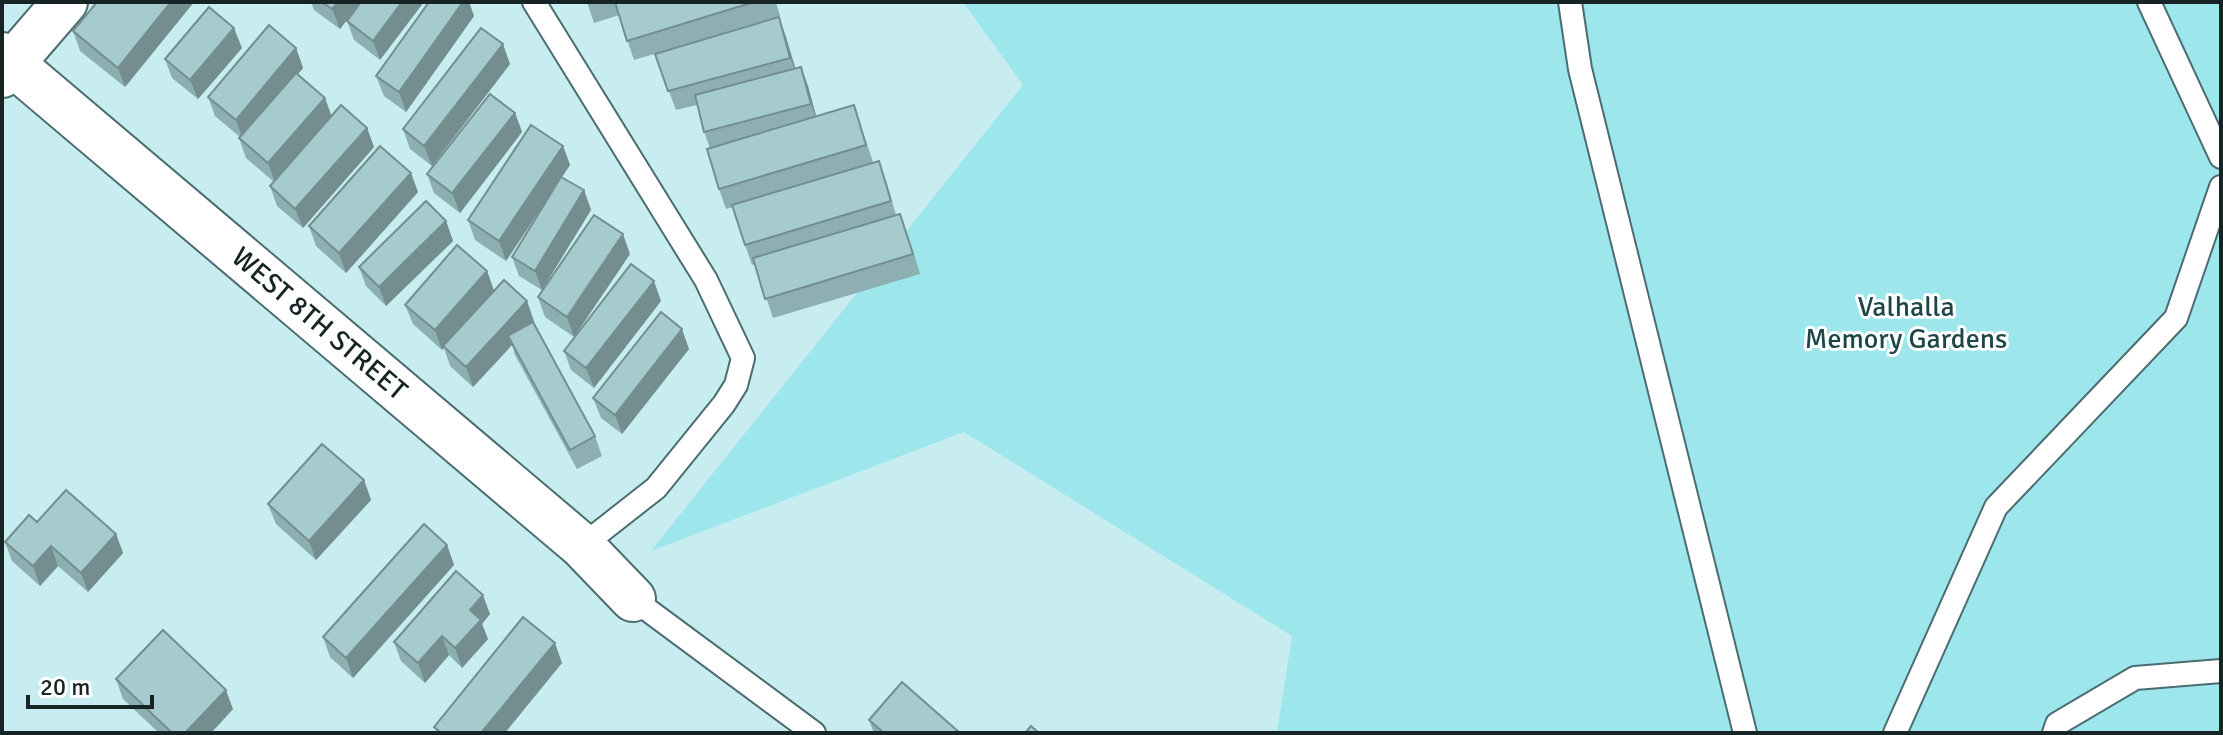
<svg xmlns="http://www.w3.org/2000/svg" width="2223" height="735" font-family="Signika,sans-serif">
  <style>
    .green { fill: #9ce6ec }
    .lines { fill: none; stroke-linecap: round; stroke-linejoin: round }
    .service-casing { stroke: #4b6d71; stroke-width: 26 }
    .minor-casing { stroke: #4b6d71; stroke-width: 48 }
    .service { stroke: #fff; stroke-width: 22 }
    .minor { stroke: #fff; stroke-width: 44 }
    .wall { fill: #8eafb1 }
    .shaded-wall { fill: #748e90 }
    .building { fill: #a5cbce; stroke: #748e90; stroke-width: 2 }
    .labels { text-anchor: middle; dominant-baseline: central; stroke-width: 6; stroke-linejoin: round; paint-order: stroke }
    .park-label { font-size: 28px; fill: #1d4649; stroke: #fff }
    .street-label { font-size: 28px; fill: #162425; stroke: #fff }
  </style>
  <rect width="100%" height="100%" fill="#c7edf1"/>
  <polygon class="green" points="963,2 2221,2 2221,733 1277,733 1292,636 964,432 651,551 1023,85"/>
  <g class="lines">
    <defs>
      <g id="service">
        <polyline points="534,2 706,280 743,358 736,385 724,404 656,488 582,546"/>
        <polyline points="1570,2 1580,69 1745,733"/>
        <polyline points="2149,2 2221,157"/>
        <polyline points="633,599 814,733"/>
        <polyline points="1895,733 1996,507 2176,318 2221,187"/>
        <polyline points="2054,733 2057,724 2135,678 2221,671"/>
      </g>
      <g id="minor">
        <path id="s1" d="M2,55l580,491 51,53"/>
        <polyline points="2,75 65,2"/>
      </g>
    </defs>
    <use href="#service" class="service-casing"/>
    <use href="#minor" class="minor-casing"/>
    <use href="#service" class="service"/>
    <use href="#minor" class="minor"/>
  </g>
  <g class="wall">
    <polygon points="194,2 125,87 80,51 73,31"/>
    <polygon points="311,2 360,2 340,29 314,10"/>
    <polygon points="361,2 380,60 354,40 347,21"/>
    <polygon points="429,2 469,2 474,16 406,112 384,96 376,76"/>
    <polygon points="587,2 776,2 780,16 634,60 619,15 594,23"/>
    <polygon points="779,17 795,68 808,86 816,116 854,105 873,162 886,180 896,215 900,214 920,274 773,318 755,264 752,265 745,245 733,207 726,209 719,189 710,148 704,132 697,105 676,110 655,54"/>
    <polygon points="242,48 198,99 172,78 165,59"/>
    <polygon points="296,48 303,68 298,74 325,98 331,116 367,128 374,147 303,228 277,206 270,186 274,182 246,158 239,138 240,137 215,116 208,97"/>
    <polygon points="510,64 432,166 410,149 403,129"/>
    <polygon points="515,113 522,132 460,213 434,193 427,174"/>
    <polygon points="563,146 570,165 562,177 584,190 591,210 542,290 519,276 512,257 541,208 506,261 475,240 468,220"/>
    <polygon points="418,192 346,273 316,246 309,226"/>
    <polygon points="446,221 453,241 386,306 366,286 359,267"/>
    <polygon points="630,254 574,337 545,317 538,297"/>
    <polygon points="487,271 494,291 534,321 533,322 595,436 602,456 577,469 515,355 512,345 473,387 450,366 444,348 442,350 413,324 405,305"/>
    <polygon points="661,301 594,388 571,370 564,351"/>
    <polygon points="689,349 622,434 601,418 593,398"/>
    <polygon points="364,480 371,500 316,560 276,524 268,504"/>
    <polygon points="37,522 116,534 123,553 88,592 58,566 40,586 12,561 5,542"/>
    <polygon points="447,545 454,565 353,678 330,657 323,637"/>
    <polygon points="490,614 482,624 488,639 462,668 449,655 425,683 401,661 394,642"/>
    <polygon points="116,679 233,709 211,733 159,733 123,699"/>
    <polygon points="869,720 960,733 874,733"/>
  </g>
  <g class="shaded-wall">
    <polygon points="171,2 194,2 125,87 118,68"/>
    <polygon points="338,2 360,2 340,29 332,9"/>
    <polygon points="402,2 424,2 380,60 373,41"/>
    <polygon points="463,2 469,2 474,16 406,112 399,92"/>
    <polygon points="779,17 786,37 798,77 790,58"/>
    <polygon points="234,28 242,48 198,99 190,80"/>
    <polygon points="503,44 510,64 432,166 424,146"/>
    <polygon points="296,48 303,68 243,140 236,120"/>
    <polygon points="801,67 808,86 818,123 811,104"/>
    <polygon points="325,98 332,117 275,182 268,163"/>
    <polygon points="515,113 522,132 460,213 452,193"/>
    <polygon points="367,128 374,147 303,228 295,209"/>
    <polygon points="563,146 570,165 506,261 499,241"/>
    <polygon points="411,173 418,192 346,273 339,253"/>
    <polygon points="584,190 591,210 542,290 535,271"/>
    <polygon points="900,214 907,233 920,274 913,254"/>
    <polygon points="446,221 453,241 386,306 379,287"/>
    <polygon points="623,234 630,254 574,337 567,317"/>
    <polygon points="487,271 494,291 442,350 435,330"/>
    <polygon points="654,281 661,301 594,388 586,368"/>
    <polygon points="527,301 534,321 513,344 508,336 512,345 473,387 466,367"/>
    <polygon points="682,329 689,349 622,434 615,415"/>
    <polygon points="364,480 371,500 316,560 309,541"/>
    <polygon points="116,534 123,553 88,592 81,573"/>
    <polygon points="447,545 454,565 353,678 346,658"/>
    <polygon points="51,546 58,566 40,586 33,566"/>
    <polygon points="483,595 490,614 482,624 488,639 462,668 455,648 470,610"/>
    <polygon points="442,636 449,655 425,683 418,663"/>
    <polygon points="555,643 562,663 505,733 481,733"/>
    <polygon points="226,690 233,709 211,733 185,733"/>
  </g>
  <g class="building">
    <polygon points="97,2 171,2 118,68 73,31"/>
    <polygon points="322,2 338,2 332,9"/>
    <polygon points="361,2 402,2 373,41 347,21"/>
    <polygon points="429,2 463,2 399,92 376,76"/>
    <polygon points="615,2 754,2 627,41"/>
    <polygon points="209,7 234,28 190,80 165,59"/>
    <polygon points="779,17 790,58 668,91 655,54"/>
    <polygon points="269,25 296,48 236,120 208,97"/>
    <polygon points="481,28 503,44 424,146 403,129"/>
    <polygon points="801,67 811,104 704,132 695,95"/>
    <polygon points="296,73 325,98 268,163 239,138"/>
    <polygon points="490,94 515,113 452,193 427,174"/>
    <polygon points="341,105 367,128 295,209 270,186"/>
    <polygon points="854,105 866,145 719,189 707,149"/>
    <polygon points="531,125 563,146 499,241 468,220"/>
    <polygon points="380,146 411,173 339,253 309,226"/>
    <polygon points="879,161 891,201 745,245 732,205"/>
    <polygon points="561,177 584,190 535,271 512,257"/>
    <polygon points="426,201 446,221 379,287 359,267"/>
    <polygon points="900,214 913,254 765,299 753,258"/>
    <polygon points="594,215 623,234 567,317 538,297"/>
    <polygon points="457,245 487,271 435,330 405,305"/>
    <polygon points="631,264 654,281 586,368 564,351"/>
    <polygon points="504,280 527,301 466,367 443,346"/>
    <polygon points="661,312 682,329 615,415 593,398"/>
    <polygon points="533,322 595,436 570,450 508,336"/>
    <polygon points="322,444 364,480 309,541 268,504"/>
    <polygon points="66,490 116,534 81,573 51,546 33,566 5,542 29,515 37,522"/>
    <polygon points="424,524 447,545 346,658 323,637"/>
    <polygon points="456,571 483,595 470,610 481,620 455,648 442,636 418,663 394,642"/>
    <polygon points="523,617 555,643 481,733 441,733 434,727"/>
    <polygon points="163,630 226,690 185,733 172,733 116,679"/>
    <polygon points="902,682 960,733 884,733 869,720"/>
    <polygon points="1031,726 1039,733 1025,733"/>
  </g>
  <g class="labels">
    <g class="park-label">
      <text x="1906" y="307">Valhalla<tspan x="1906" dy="32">Memory Gardens</tspan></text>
    </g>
    <g class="street-label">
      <text stroke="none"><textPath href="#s1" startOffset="416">WEST 8TH STREET</textPath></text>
    </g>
  </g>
  <rect width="2223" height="735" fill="none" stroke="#162425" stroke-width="8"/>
  <path d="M28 695v12h124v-12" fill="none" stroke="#162425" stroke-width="4"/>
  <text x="40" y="695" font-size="24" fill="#162425" stroke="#ffffff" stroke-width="6" paint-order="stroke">20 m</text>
</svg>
